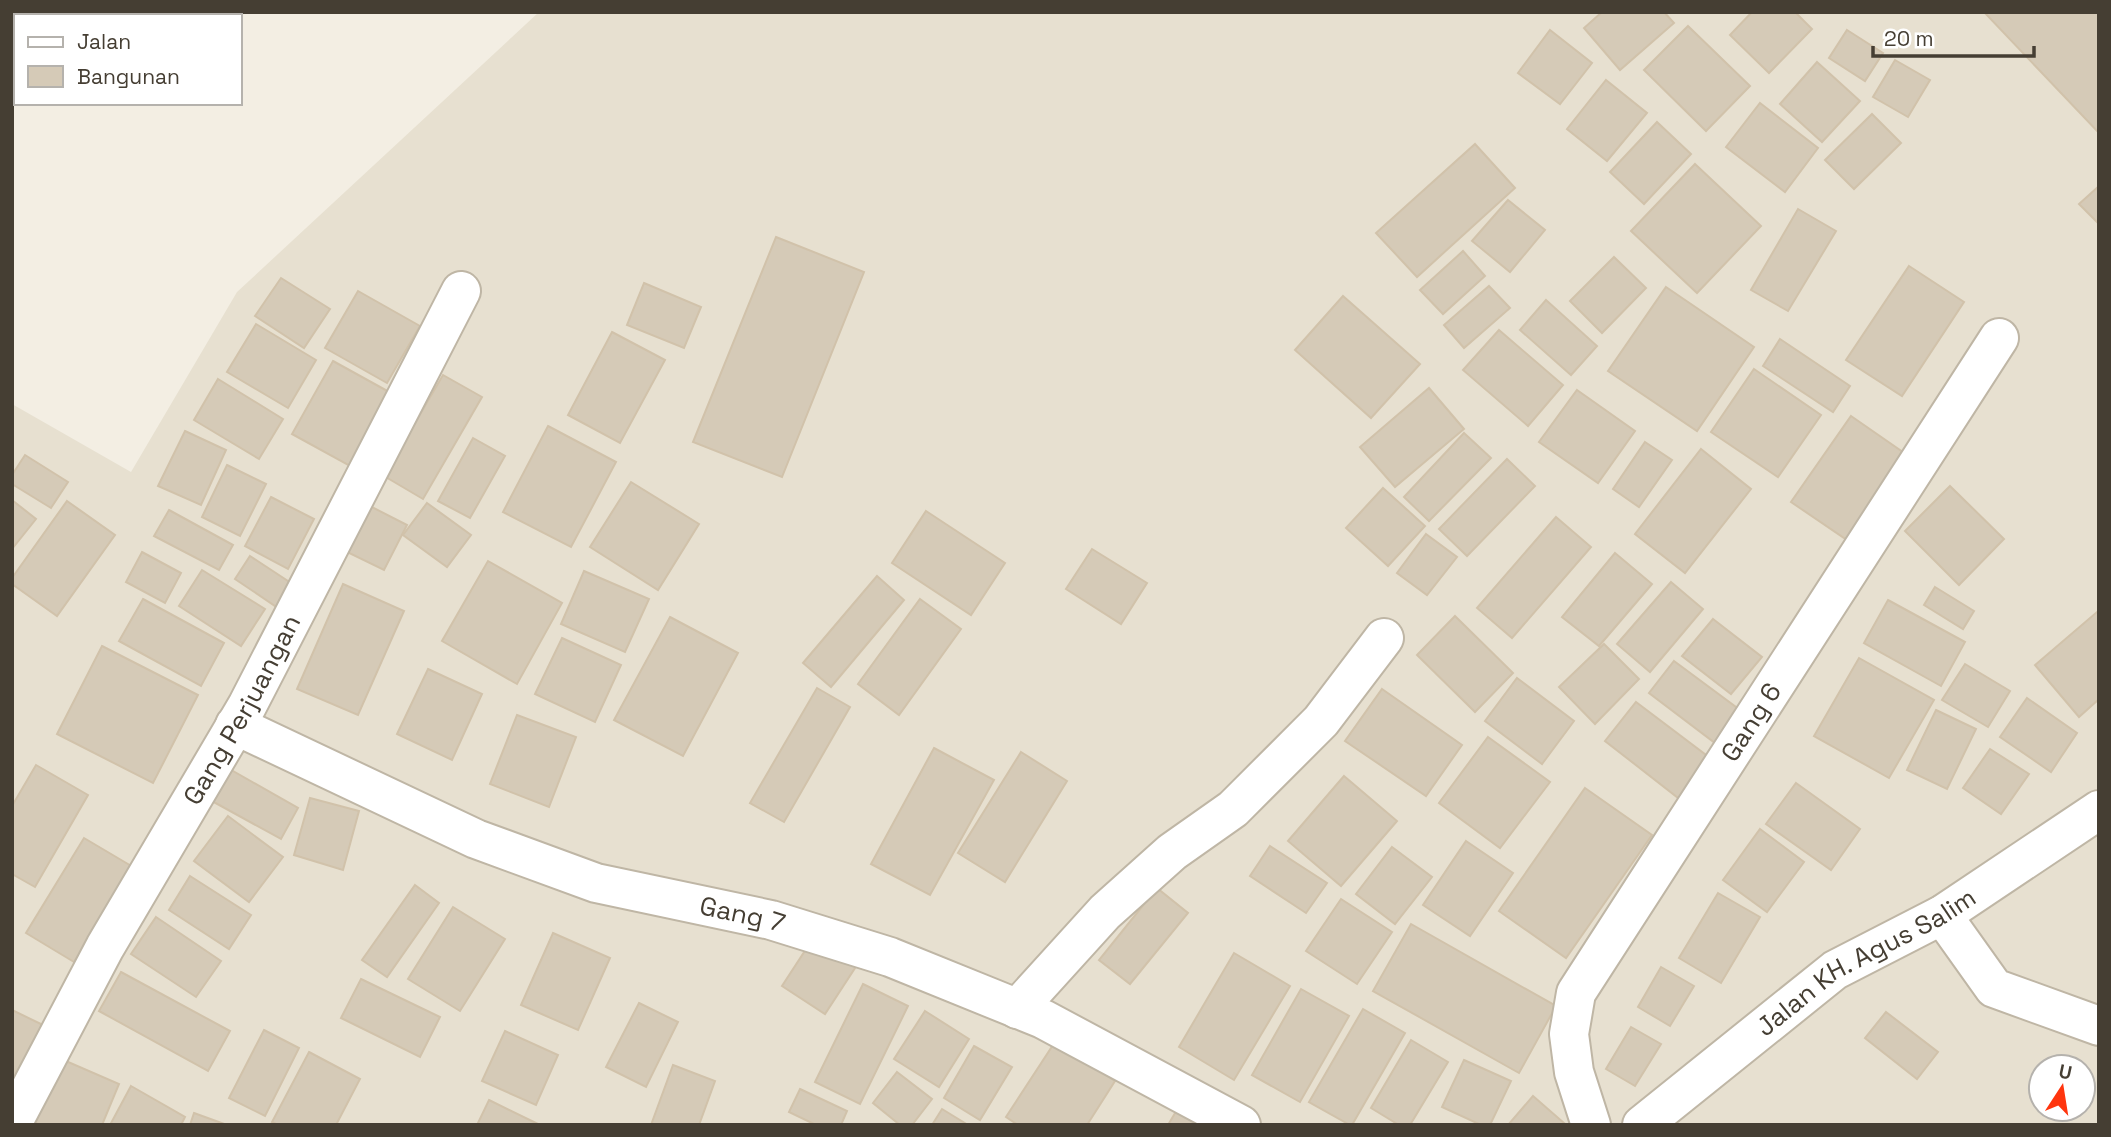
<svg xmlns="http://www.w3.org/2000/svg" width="2111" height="1137" font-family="'Space Grotesk',sans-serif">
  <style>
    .residential { fill: #e7e0d0; fill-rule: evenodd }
    .building { fill: #d5cab7; stroke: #d1c2aa; stroke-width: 2 }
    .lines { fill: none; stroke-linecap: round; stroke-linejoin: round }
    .minor-casing { stroke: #bfb6a5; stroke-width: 42 }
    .minor { stroke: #fff; stroke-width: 38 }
    .labels { text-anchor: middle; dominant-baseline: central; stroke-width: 5; stroke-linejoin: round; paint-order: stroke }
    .street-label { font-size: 26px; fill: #453e33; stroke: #fff }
  </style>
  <rect width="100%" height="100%" fill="#f3eee3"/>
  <path class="residential" d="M539,12h1560v1113h-2087v-721l119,68 106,-180zM2041,1067h42v42h-42z"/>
  <g class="building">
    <polygon points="1602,12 1664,12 1674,23 1620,70 1584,28"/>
    <polygon points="1752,12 1795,12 1812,29 1769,73 1730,35"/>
    <polygon points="1984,12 2099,12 2099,133"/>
    <polygon points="1688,26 1750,86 1706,131 1644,70"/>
    <polygon points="1550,30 1592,63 1560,104 1518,73"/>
    <polygon points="1847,30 1883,53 1865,81 1829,58"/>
    <polygon points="1895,60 1930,80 1908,117 1873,97"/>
    <polygon points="1817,62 1860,101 1822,142 1780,104"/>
    <polygon points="1606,80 1647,113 1607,161 1567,129"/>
    <polygon points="1760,103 1818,148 1785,192 1726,147"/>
    <polygon points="1872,114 1901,143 1854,189 1825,160"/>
    <polygon points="1657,122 1691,154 1644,204 1610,172"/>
    <polygon points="1475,144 1515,188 1417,277 1376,233"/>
    <polygon points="1695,164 1761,226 1697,293 1631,231"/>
    <polygon points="2099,186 2099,224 2079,204"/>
    <polygon points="1508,200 1545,230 1510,272 1472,241"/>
    <polygon points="1798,209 1836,231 1788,311 1751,290"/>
    <polygon points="776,237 864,272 782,477 693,442"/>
    <polygon points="1463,251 1485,276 1443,314 1420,290"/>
    <polygon points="1614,257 1646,288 1602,333 1570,301"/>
    <polygon points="1909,266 1964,302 1902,396 1846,360"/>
    <polygon points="281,278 330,309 304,348 255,316"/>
    <polygon points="644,283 701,307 684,348 627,325"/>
    <polygon points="1489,286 1510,308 1464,348 1444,325"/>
    <polygon points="1666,287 1754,347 1697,431 1608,371"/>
    <polygon points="358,291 420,326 387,383 325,348"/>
    <polygon points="1343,296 1420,364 1371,418 1295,350"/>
    <polygon points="1546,300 1597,346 1571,375 1520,330"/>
    <polygon points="256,324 316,360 288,408 227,372"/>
    <polygon points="1499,330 1563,385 1528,426 1463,370"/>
    <polygon points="612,332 665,360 620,443 568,415"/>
    <polygon points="1780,339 1850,386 1833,412 1763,366"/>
    <polygon points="333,361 391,393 350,466 292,434"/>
    <polygon points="1754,369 1821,415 1778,477 1711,432"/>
    <polygon points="443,375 482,397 423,499 384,476"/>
    <polygon points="218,379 283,419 259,459 194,420"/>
    <polygon points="1429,388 1464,429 1395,487 1360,447"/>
    <polygon points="1577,390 1635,431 1598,483 1539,442"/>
    <polygon points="1851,416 1910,457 1850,542 1791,502"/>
    <polygon points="548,426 616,462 571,547 503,512"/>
    <polygon points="185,431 226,450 201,505 158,486"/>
    <polygon points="1464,433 1491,458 1429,521 1404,497"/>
    <polygon points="473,438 505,456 470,518 438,501"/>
    <polygon points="1645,442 1672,460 1639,507 1613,489"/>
    <polygon points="1701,449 1751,489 1685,573 1635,534"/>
    <polygon points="25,455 68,482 51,508 12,484 12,475"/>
    <polygon points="1507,459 1535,486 1467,556 1439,529"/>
    <polygon points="227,465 266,484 240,536 202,517"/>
    <polygon points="631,482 699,524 658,590 590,547"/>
    <polygon points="1950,486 2004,539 1959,585 1905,531"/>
    <polygon points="1383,488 1425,526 1388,566 1346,528"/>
    <polygon points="271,497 314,519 288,569 245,546"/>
    <polygon points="12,500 36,519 12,549"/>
    <polygon points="67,501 115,535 57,616 12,584 12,578"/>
    <polygon points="364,503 407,525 384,570 341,549"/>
    <polygon points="427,503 471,535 447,567 403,535"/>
    <polygon points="169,510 233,545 219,570 154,536"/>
    <polygon points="926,511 1005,563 971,615 892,563"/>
    <polygon points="1556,517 1591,547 1512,638 1477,608"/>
    <polygon points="1426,534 1457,557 1427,595 1397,573"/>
    <polygon points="1092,549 1147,583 1121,624 1066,589"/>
    <polygon points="142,552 181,573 165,603 126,582"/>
    <polygon points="1615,553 1652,584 1599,646 1562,617"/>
    <polygon points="250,556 294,585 278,608 235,579"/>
    <polygon points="488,561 562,603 517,684 442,641"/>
    <polygon points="202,570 265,609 241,646 179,606"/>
    <polygon points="584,571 649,599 625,652 561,624"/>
    <polygon points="877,576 904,600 831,687 803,663"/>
    <polygon points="1671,582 1703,609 1650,672 1617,644"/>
    <polygon points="343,584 404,611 358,715 297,689"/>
    <polygon points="1935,587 1974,611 1963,629 1924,605"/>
    <polygon points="143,599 224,643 201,686 119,641"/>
    <polygon points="920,599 961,629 899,715 858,684"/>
    <polygon points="1888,600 1965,642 1941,686 1864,643"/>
    <polygon points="2097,612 2099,614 2099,699 2079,717 2035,665"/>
    <polygon points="1455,616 1513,673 1475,712 1417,655"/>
    <polygon points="670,617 738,653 683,756 614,720"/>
    <polygon points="1713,619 1762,657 1731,694 1682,656"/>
    <polygon points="562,638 621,665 595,722 535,694"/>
    <polygon points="1604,644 1639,679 1595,724 1559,687"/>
    <polygon points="102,646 198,695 153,783 57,734"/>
    <polygon points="1859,658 1934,700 1889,778 1814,736"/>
    <polygon points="1674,661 1740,710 1715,743 1649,693"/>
    <polygon points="1965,664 2010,691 1988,727 1942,700"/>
    <polygon points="428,669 482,694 452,760 397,734"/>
    <polygon points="1517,678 1574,721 1542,764 1485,721"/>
    <polygon points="817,688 850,707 784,822 750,803"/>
    <polygon points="1382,689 1462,745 1426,796 1345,741"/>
    <polygon points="2027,698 2077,733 2051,772 2000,737"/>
    <polygon points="1636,702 1714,761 1682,801 1605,741"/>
    <polygon points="1936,710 1976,729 1947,789 1907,770"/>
    <polygon points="517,715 576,737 549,807 490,784"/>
    <polygon points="1488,737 1550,782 1500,848 1439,803"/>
    <polygon points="934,748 994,780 930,895 871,864"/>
    <polygon points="1990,749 2029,774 2001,814 1963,788"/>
    <polygon points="1021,752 1067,781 1005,882 958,853"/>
    <polygon points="219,763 298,808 281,839 201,795"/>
    <polygon points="36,765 88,795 35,887 12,874 12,806"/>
    <polygon points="1344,776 1397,821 1341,886 1288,841"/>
    <polygon points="1796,783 1860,829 1831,870 1766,824"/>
    <polygon points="1585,788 1652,835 1566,958 1499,911"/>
    <polygon points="310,798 359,811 343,870 294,855"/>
    <polygon points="228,816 283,857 249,902 194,861"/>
    <polygon points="1760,829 1804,862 1767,912 1723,880"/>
    <polygon points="84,838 133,867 74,962 26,933"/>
    <polygon points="1466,841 1513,873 1470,936 1423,905"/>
    <polygon points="1270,846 1327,883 1306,913 1250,876"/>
    <polygon points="1392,847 1432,877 1395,924 1356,894"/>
    <polygon points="190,876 251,915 229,949 169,910"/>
    <polygon points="415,885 439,903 387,977 362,960"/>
    <polygon points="1157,888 1188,913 1130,984 1099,960"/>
    <polygon points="1718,893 1760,917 1721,983 1679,958"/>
    <polygon points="1341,899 1392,932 1357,984 1306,951"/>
    <polygon points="453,907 505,939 460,1011 408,979"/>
    <polygon points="156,917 221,961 196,997 131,954"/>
    <polygon points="1411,924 1556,1006 1519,1073 1373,991"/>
    <polygon points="553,933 610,958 578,1030 521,1005"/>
    <polygon points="814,937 857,965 825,1014 782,986"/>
    <polygon points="1234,953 1290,986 1234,1080 1179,1047"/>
    <polygon points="1661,967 1694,986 1670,1026 1638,1007"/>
    <polygon points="121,972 230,1031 208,1071 99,1011"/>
    <polygon points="361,979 440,1017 420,1057 341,1018"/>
    <polygon points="863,984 908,1006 860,1104 815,1082"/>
    <polygon points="1301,989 1349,1016 1300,1102 1252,1075"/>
    <polygon points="639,1003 678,1022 646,1087 606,1067"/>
    <polygon points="1363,1009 1405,1033 1352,1125 1350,1125 1309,1102"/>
    <polygon points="12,1010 43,1025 12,1086"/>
    <polygon points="925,1011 969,1039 939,1087 894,1059"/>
    <polygon points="1886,1012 1938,1052 1917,1079 1865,1038"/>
    <polygon points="1631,1027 1661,1044 1635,1086 1606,1069"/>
    <polygon points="264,1030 299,1048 265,1116 229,1098"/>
    <polygon points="505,1031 558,1055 536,1105 482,1081"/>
    <polygon points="1411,1040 1448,1062 1410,1125 1399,1125 1371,1108"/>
    <polygon points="1055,1042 1115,1081 1087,1125 1018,1125 1006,1117"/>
    <polygon points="974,1046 1012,1067 980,1120 944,1098"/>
    <polygon points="309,1052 360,1079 336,1125 278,1125 272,1122"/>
    <polygon points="52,1055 119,1084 102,1125 40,1125 25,1118"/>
    <polygon points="1464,1060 1511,1081 1490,1125 1481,1125 1442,1107"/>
    <polygon points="673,1065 715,1081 699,1125 651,1125"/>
    <polygon points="897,1072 932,1099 912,1125 900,1125 873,1103"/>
    <polygon points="131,1086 185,1117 181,1125 110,1125"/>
    <polygon points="800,1089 847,1111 841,1125 816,1125 789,1112"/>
    <polygon points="1533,1096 1564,1123 1562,1125 1508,1125"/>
    <polygon points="489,1100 540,1125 477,1125"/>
    <polygon points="1178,1108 1207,1125 1168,1125"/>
    <polygon points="942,1109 968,1125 932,1125"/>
    <polygon points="194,1113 227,1125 190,1125"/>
  </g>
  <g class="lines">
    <defs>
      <g id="minor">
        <path id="s1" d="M235,725l241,114 120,44 175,37 119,37 153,62 198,106"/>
        <polyline points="1942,915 1994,988 2099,1026"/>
        <polyline points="1017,1009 1105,912 1172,852 1233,809 1321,721 1384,638"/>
        <path id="s2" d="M12,1124l93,-177 142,-241 214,-415"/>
        <path id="s3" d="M1591,1125l-17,-53 -5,-38 7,-41 423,-655"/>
        <path id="s4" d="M1642,1125l193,-155 107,-55 157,-105"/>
      </g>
    </defs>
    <use href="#minor" class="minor-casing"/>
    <use href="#minor" class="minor"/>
  </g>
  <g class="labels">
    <g class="street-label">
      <text stroke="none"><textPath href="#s2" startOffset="474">Gang Perjuangan</textPath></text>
      <text stroke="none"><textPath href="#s3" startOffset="458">Gang 6</textPath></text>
      <text stroke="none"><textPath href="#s1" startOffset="544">Gang 7</textPath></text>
      <text stroke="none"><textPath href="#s4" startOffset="278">Jalan KH. Agus Salim</textPath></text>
    </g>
  </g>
  <rect width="2111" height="1137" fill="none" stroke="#453e33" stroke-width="28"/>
  <rect x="14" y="14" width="228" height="91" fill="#ffffff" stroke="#b5b2ad" stroke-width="2"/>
  <rect x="28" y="37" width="35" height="10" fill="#ffffff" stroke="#b5b2ad" stroke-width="2"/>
  <text x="77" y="49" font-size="21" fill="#453e33">Jalan</text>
  <rect x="28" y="66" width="35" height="21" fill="#d5cab7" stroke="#b5b2ad" stroke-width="2"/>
  <text x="77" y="84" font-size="21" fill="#453e33">Bangunan</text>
  <g transform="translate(2062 1088) rotate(12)"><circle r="33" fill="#ffffff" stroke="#b5b2ad" stroke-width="2"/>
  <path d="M0-5L12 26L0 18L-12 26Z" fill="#ff350e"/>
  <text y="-10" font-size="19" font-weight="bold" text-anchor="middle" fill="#453e33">U</text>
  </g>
  <path d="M1873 46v10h161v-10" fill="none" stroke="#453e33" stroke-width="3.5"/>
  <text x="1884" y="46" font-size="21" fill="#453e33" stroke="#ffffff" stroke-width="5" paint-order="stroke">20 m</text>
</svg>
